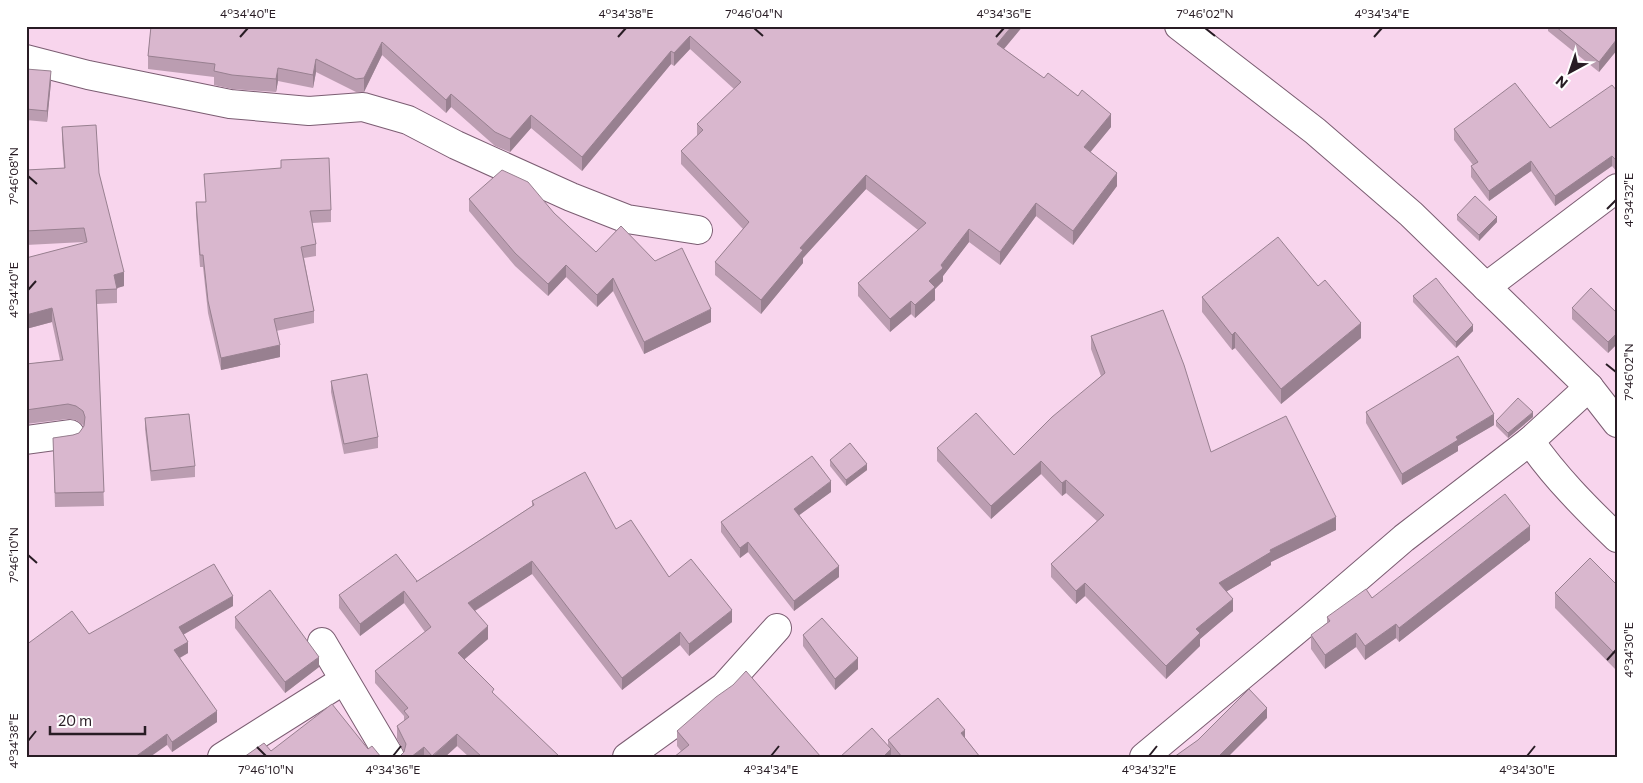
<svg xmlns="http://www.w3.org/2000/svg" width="1643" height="783" font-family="Commissioner,sans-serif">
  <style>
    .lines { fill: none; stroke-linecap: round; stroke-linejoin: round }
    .street-casing { stroke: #7b5d72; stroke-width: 30 }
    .secondary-casing { stroke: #7b5d72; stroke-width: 30 }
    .street { stroke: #fff; stroke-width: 28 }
    .secondary { stroke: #fff; stroke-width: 28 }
    .wall { fill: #bb9db1 }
    .shaded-wall { fill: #988090 }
    .building { fill: #d9b7ce; stroke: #988090 }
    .ticks { fill: none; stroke: #281c24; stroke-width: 2 }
    .neatline { fill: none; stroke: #281c24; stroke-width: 2 }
    .ticks-label { font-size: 12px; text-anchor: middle; fill: #281c24 }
  </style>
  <rect width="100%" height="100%" fill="#f8d5ed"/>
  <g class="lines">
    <defs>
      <g id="street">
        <polyline points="26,59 88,75 230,104 309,111 363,107 408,120 456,145 571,197 627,219 698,230"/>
        <polyline points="1486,287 1617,188"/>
        <polyline points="26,440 70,434"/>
        <path d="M1530,441c25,36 55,66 87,97"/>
        <polyline points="322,642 390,757"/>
        <polyline points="222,757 344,680"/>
        <polyline points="627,757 724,687 777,628"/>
        <polyline points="1144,757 1311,618 1404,538 1530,441 1589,387"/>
      </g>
      <polyline id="secondary" points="1179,26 1315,131 1411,214 1589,387 1617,423"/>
    </defs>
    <use href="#street" class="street-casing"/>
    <use href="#secondary" class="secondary-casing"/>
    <use href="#street" class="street"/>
    <use href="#secondary" class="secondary"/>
  </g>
  <g class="wall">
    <polygon points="151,26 1023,26 1004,49 1111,127 1090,152 1117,186 1073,245 1036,216 1000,265 969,242 943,276 943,281 935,289 935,300 915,318 911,314 890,332 858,296 858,283 918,230 866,189 803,258 803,263 761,314 715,275 715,262 743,229 681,164 681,151 697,136 697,124 734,89 690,49 674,66 671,64 582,171 531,128 510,152 495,146 451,107 446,113 382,55 364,92 356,92 316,72 313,88 278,81 276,92 232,89 214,85 214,77 148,69 148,56"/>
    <polygon points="1548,26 1617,26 1617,50 1599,72 1548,31"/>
    <polygon points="26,69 51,82 47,122 26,120"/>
    <polygon points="1617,91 1617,172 1612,166 1555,206 1531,171 1489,201 1471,177 1471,166 1473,165 1454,140 1454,129 1550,128"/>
    <polygon points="62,127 99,173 124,286 117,288 117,303 97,304 104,506 55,507 53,438 73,435 79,433 84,427 83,425 76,420 68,419 26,424 26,364 60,360 52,322 26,329 26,258 84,243 84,242 26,245 26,170 64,168 62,141"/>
    <polygon points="204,174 331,210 331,222 312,223 316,244 316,256 304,258 314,311 314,323 276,331 280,357 221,370 208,313 203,267 200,267 196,214 196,202 206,202"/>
    <polygon points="469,199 554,213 596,252 711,322 644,354 613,291 597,307 566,277 548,296 515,266 469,211"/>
    <polygon points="1457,215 1497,222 1479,241 1457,220"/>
    <polygon points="1413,296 1473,331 1456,348 1413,302"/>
    <polygon points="1202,297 1361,338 1281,404 1235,348 1232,350 1202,312"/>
    <polygon points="1572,308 1617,313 1617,344 1608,353 1572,319"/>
    <polygon points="1091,336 1211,452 1336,530 1271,562 1271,565 1227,591 1233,611 1200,639 1200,646 1166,679 1085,596 1076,604 1051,577 1051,564 1097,521 1066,493 1062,496 1041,474 991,519 937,461 937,448 1014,455 1101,376 1091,349"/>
    <polygon points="331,381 378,437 378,448 344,454 331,392"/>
    <polygon points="1366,412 1494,425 1458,446 1458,451 1402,485 1366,423"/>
    <polygon points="1533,417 1508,438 1496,426 1496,421"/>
    <polygon points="145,418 195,466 195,477 151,481 145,429"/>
    <polygon points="830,460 867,470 846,486 830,466"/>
    <polygon points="831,492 799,515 839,577 794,611 748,552 740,558 721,532 721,522"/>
    <polygon points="532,501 616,529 669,577 732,622 689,656 680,645 622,690 532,574 475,611 488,639 464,659 494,695 560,757 469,757 457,746 445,757 399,757 404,752 397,739 397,726 404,721 404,716 375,683 375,671 425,632 404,603 360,636 339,608 339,595 417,581 532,506"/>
    <polygon points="1530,540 1399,642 1396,638 1365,660 1356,647 1325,669 1311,649 1311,635 1327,624 1327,617 1372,598"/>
    <polygon points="1617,585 1617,671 1555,608 1555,593"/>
    <polygon points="233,606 183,635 188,653 180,658 217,722 172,752 89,634"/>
    <polygon points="235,617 319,667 285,693 235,628"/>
    <polygon points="803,635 858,669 835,690 803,646"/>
    <polygon points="677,731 821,757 681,751 677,746"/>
    <polygon points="965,738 980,757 893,757 891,755 891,757 888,745 888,740"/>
  </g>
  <g class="shaded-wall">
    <polygon points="1012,26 1023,26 997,57 997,44"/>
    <polygon points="690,36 690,49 674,66 674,53"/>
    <polygon points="1617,39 1617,50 1599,72 1599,62"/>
    <polygon points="382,42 382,55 364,92 364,78"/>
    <polygon points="671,51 671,64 582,171 582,157"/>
    <polygon points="316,59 316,72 313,88 313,75"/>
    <polygon points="278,68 278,81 276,92 276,79"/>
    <polygon points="51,71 51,82 47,122 47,111"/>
    <polygon points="451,94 451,107 446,113 446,100"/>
    <polygon points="1111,114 1111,127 1084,160 1084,147"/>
    <polygon points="531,115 531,128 510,152 510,139"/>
    <polygon points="1612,156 1612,166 1555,206 1555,196"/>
    <polygon points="1531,161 1531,171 1489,201 1489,191"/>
    <polygon points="1117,173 1117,186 1073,245 1073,231"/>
    <polygon points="866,175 866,189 803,258 803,263 761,314 761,300 800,248"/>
    <polygon points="1036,203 1036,216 1000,265 1000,252"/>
    <polygon points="1497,217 1497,222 1479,241 1479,235"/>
    <polygon points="969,229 969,242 943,276 943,281 935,289 935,300 915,318 915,305 929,281"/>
    <polygon points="566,265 566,277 548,296 548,284"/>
    <polygon points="124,272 124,286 114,289 114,275"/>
    <polygon points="613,278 613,291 597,307 597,295"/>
    <polygon points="911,301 911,314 890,332 890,319"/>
    <polygon points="52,308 52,322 26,329 26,315"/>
    <polygon points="711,309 711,322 644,354 644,342"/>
    <polygon points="1361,323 1361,338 1281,404 1281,389"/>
    <polygon points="1473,325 1473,331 1456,348 1456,342"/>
    <polygon points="1235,332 1235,348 1232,350 1232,335"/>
    <polygon points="1617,333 1617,344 1608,353 1608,342"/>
    <polygon points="280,345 280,357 221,370 221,358"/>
    <polygon points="1533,412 1533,417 1508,438 1508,433"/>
    <polygon points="1494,414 1494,425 1458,446 1458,451 1402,485 1402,474 1456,437"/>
    <polygon points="1041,461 1041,474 991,519 991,506"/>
    <polygon points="867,464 867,470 846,486 846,480"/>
    <polygon points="1066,480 1066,493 1062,496 1062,483"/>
    <polygon points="831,481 831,492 794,519 794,509"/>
    <polygon points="1336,517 1336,530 1271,562 1271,565 1219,596 1219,583 1270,550"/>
    <polygon points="1530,526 1530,540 1399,642 1399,628"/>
    <polygon points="748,542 748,552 740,558 740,548"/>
    <polygon points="532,561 532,574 468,615 468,603"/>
    <polygon points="839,566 839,577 794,611 794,601"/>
    <polygon points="1085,583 1085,596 1076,604 1076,591"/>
    <polygon points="404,591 404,603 360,636 360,624"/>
    <polygon points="233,596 233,606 179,637 179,627"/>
    <polygon points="1233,599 1233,611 1200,639 1200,646 1166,679 1166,666 1196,629"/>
    <polygon points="732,610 732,622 689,656 689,644"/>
    <polygon points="1396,624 1396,638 1365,660 1365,646"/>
    <polygon points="488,626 488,639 458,665 458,653"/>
    <polygon points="680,632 680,645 622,690 622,678"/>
    <polygon points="1356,633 1356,647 1325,669 1325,655"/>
    <polygon points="188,642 188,653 174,661 174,650"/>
    <polygon points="319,657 319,667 285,693 285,682"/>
    <polygon points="858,658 858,669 835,690 835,679"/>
    <polygon points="1267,708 1267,718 1228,757 1218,757"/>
    <polygon points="217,711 217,722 172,752 172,742"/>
    <polygon points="965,730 965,740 961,733"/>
    <polygon points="167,734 167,745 150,757 135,757"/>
    <polygon points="457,734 457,746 445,757 432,757"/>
    <polygon points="424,747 424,757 411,757"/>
    <polygon points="891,749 891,757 883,757"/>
  </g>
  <g class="building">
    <polygon points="151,26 1012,26 997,44 1044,78 1048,73 1078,96 1082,90 1111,114 1084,147 1117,173 1073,231 1036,203 1000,252 969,229 941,265 943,268 929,281 935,287 915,305 911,301 890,319 858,283 926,223 866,175 800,248 803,250 761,300 715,262 749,222 681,151 703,130 697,124 741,82 690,36 674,53 671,51 582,157 531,115 510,139 495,132 451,94 446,100 382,42 364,78 356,79 316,59 313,75 278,68 276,79 232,75 214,71 215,64 148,56"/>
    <polygon points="1555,26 1617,26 1617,39 1599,62"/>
    <polygon points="26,69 51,71 47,111 26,109"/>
    <polygon points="1515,83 1550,128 1612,85 1617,91 1617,161 1612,156 1555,196 1531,161 1489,191 1471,166 1478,162 1454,129"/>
    <polygon points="96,125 99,173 124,272 114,275 117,289 96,290 104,492 55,493 53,438 73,435 79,433 84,426 85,417 83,411 76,406 68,404 26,410 26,364 63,360 52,308 26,315 26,258 87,242 84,228 26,231 26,170 65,168 62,127"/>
    <polygon points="329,158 331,210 310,211 316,244 301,247 314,311 274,319 280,345 221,358 208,301 203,255 200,255 196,202 206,202 204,174 281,168 281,160"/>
    <polygon points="502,170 528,182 554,213 596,252 621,226 655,261 682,248 711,309 644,342 613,278 597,295 566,265 548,284 515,253 469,199"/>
    <polygon points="1475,196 1497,217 1479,235 1457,215"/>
    <polygon points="1278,237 1318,286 1325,280 1361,323 1281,389 1235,332 1232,335 1202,297"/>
    <polygon points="1436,278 1473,325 1456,342 1413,296"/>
    <polygon points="1591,288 1617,313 1617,333 1608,342 1572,308"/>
    <polygon points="1163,310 1184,365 1211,452 1286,416 1336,517 1270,550 1271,552 1219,583 1233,599 1196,629 1200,633 1166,666 1085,583 1076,591 1051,564 1104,515 1066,480 1062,483 1041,461 991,506 937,448 976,413 1014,455 1052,417 1105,373 1091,336"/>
    <polygon points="1458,356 1494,414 1456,437 1458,440 1402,474 1366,412"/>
    <polygon points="367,374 378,437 344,444 331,381"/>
    <polygon points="1518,398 1533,412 1508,433 1496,421"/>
    <polygon points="189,414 195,466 151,471 145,418"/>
    <polygon points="850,443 867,464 846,480 830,460"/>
    <polygon points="812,456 831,481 794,509 839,566 794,601 748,542 740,548 721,522"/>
    <polygon points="585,472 616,529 631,520 669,577 691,559 732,610 689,644 680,632 622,678 532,561 468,603 488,626 458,653 494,689 492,692 560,757 482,757 457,734 432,756 424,747 411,757 399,757 404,752 406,744 397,726 409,717 404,711 408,708 375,671 431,627 404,591 360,624 339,595 396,554 417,581 416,582 534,505 532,501"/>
    <polygon points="1505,494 1530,526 1399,628 1396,624 1365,646 1356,633 1325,655 1311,635 1330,621 1327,617 1366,589 1372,598"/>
    <polygon points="1590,558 1617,585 1617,656 1555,593"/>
    <polygon points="214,564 233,596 179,627 188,642 174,650 217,711 172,742 167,734 135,757 26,757 26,645 72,611 89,634"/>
    <polygon points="270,590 319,657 285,682 235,617"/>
    <polygon points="822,618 858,658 835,679 803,635"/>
    <polygon points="746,671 821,757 674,757 689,745 677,731 716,697 733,685"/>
    <polygon points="1249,689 1267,708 1218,757 1174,757 1198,740"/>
    <polygon points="938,698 965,730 961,733 980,757 902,757 888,740"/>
    <polygon points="332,704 368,749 372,746 381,757 244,757 264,743 271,751"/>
    <polygon points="872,728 891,749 883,757 840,757"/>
  </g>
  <path class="ticks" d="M754,28l9,8M1205,28l10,8M240,37l8,-9M618,37l8,-9M996,37l8,-9M1374,37l8,-9M28,176l9,8M1607,209l9,-9M28,290l8,-9M1606,364l10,8M28,555l9,8M1607,660l9,-10M28,741l8,-10M257,747l9,9M393,756l8,-10M771,756l8,-10M1149,756l8,-10M1527,756l8,-10"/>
  <rect width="1643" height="783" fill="none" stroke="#ffffff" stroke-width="55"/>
  <g transform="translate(1570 72) rotate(220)" stroke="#ffffff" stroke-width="4" paint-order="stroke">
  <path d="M0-4L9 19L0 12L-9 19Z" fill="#281c24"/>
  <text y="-8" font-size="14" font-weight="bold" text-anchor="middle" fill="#281c24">N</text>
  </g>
  <path d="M50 726v8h95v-8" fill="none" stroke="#281c24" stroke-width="2.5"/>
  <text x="58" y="726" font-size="15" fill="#281c24" stroke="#ffffff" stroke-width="4" paint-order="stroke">20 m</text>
  <rect x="28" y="28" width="1588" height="728" class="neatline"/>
  <g class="ticks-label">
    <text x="248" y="18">4°34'40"E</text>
    <text x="626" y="18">4°34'38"E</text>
    <text x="754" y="18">7°46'04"N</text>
    <text x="1004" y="18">4°34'36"E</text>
    <text x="1205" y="18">7°46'02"N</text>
    <text x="1382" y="18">4°34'34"E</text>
    <text transform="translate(14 176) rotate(-90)" y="4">7°46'08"N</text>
    <text transform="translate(1629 200) rotate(-90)" y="4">4°34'32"E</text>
    <text transform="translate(14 290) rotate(-90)" y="4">4°34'40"E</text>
    <text transform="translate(1629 372) rotate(-90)" y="4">7°46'02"N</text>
    <text transform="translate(14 555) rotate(-90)" y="4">7°46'10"N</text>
    <text transform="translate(1629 650) rotate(-90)" y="4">4°34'30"E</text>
    <text transform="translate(14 741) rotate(-90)" y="4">4°34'38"E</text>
    <text x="266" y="774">7°46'10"N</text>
    <text x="393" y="774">4°34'36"E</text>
    <text x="771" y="774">4°34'34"E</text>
    <text x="1149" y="774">4°34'32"E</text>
    <text x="1527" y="774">4°34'30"E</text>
  </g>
</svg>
